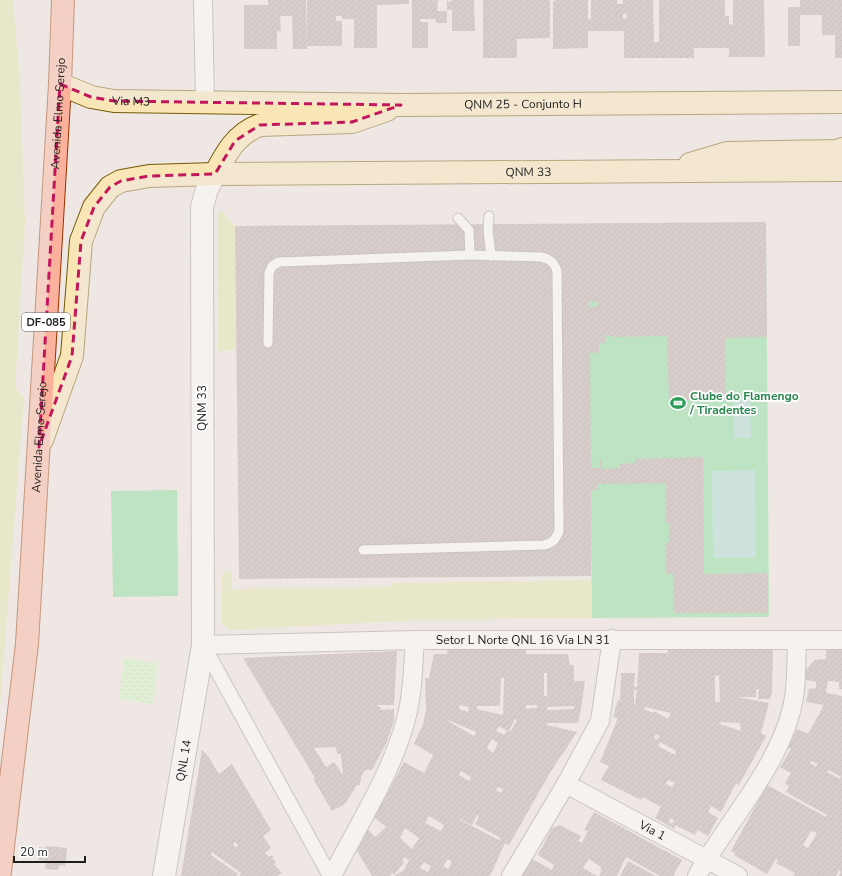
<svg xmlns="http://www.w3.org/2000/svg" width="842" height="876" font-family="'Nunito Sans',sans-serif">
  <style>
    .grass { fill: #dee9a9 }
    .park { fill: url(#park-dots) }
    .pitch { fill: #82de9b }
    .water { fill: #a4dcd6 }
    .building { fill: url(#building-hatch); fill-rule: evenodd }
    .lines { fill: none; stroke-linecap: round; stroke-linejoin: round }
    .service-casing { stroke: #9b9b9b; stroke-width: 11 }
    .pedestrian-casing { stroke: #9b9b9b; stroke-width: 16 }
    .minor-casing { stroke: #9b9b9b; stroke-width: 20 }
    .tertiary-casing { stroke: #9b9b9b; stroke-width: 24 }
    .secondary-casing { stroke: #745b05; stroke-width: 24 }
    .primary-casing { stroke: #963301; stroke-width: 24 }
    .service { stroke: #fff; stroke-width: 9 }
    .pedestrian { stroke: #fff; stroke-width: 14 }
    .minor { stroke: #fff; stroke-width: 18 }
    .tertiary { stroke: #fff; stroke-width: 22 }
    .secondary { stroke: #f9e6b7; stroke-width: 22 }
    .primary { stroke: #fbb29c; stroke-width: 22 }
    .marked { fill: none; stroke: #c2185b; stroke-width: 3; stroke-dasharray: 8 5; stroke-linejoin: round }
    .labels { text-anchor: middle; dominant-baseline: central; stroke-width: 3.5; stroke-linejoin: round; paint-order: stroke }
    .shield { fill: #fff; stroke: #626262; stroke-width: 1 }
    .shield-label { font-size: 11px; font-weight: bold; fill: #1e1e1e }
    .street-label { font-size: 12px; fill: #1e1e1e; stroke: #fff }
    .leisure-label { font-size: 12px; font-weight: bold; fill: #27864d; stroke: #fff; text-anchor: start }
  </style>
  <defs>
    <pattern id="park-dots" width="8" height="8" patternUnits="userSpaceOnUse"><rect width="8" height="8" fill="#cff9c0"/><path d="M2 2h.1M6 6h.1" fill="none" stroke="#b1d5a5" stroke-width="1.8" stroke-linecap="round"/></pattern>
    <pattern id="building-hatch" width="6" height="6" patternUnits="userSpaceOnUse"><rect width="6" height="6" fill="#bbaead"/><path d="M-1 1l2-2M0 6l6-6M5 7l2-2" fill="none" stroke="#a09594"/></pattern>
  </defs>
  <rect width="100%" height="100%" fill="#efe7e4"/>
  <g class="grass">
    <polygon points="0,0 13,0 20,83 25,223 15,388 24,397 0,707"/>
    <polygon points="221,210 235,226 236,350 218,351 217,215"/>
    <polygon points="232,570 232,589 390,587 391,583 591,580 591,618 421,620 232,630 221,624 221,575"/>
  </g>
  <polygon class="park" points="124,658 158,663 153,704 119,699"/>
  <g class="pitch">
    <polygon points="766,227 769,617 592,618 587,228"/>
    <polygon points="177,490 178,596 113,597 111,491"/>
  </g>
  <g class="water">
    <polygon points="734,397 750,397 751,438 734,438"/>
    <polygon points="755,470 756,558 713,558 712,471"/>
  </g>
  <g class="building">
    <polygon points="268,0 306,0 307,49 293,49 292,16 280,16 281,32 277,31 277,49 244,49 244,5 268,5"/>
    <polygon points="307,0 409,0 409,4 377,5 377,48 354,48 354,19 342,19 342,16 336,16 336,21 342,21 342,46 307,46"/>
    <polygon points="412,0 438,0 437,11 447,11 447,23 436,23 436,19 420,19 420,22 428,22 428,48 412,48"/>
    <polygon points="451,0 474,0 475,31 452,31 452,10 447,10 447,1 451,2"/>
    <polygon points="483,0 550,0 550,38 517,39 517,58 483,58"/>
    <path d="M557,0h31v19h3v-19h26v4h6v-4h30l1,42h5v-42h66v16h4v8l4,1v-25h31l1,57h-36v-9h-35v10h-70v-27h-36v17l-35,1v-48zM623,14h4v4l-4,1z"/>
    <polygon points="800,0 842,0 842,58 835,58 835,35 822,35 822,15 800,15 800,46 788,46 788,7 800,7"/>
    <path d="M766,222l1,115 -42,1 1,62h-57l-2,-64 -54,1 -8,-3 1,9h-7v10h-9l1,115h8v-8h3v9l18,-1v-4l15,-1v-4l68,-2 1,117 64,-1v40h-94l-1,-39h-7v-31h3v-20h-3v-40l-68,1v6h-7v86l-352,3 -4,-353zM589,302h8v5h-8z"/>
    <path d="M668,646l105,3 -1,44 -2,6h-12l1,-10h-3v8h-19l32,6 -8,30 5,3 -27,49 -3,-2 -15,29 -10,-6 -3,6 10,6 -10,18 -10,-6 -3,5 -20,-10 -1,4 -19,-11 6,-11 -18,-10 -2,3 -40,-20 8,-14 -9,-4 18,-44 -5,-1 5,-17 2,1 1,-28h14l-1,14h3v2l2,-36h29zM719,675l1,27h-5v-26zM634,690h3l-2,14h-1zM645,707l26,6 -3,6 -14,-8 -1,2 -9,-4zM719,722l21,1 1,8 -21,-7zM656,734l4,2 -3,4 -3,-2zM660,742l16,9 -1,4 -17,-9zM668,780l7,3 -3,4 -6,-3zM670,818l4,2 -2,4 -3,-2z"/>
    <path d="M526,647v7h42l2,11h4v16h11l-4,28 -3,14h-31v2l30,7 -26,39 -42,74 -4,-2 -15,33h-96l10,-6 5,-10 -4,-3 -3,3 2,2 -10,13 -2,-2 -2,3h-18l-15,-25 11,-21 7,7 11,-10 -13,-11 9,-17 2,1 20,-38 20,11 9,-18 -19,-11 9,-20 3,-14 -1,-32h4l5,-24h13l1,-5h56v-1zM544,673h3v23h-3zM501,678h3l-1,37 -26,-6v-3h23zM459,705l10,2 -1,5 -9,-3zM526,705h11v3l-11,1zM574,706v3l-27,1v-3zM515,719l2,1 -7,12 -1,-1zM448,720l28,12 -2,4 -26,-15zM499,726l8,5 -3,4 -8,-4zM492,739l6,4 -5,10 -6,-5zM461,771l10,6 -2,4 -10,-6zM498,787l5,2 -2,4 -5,-3zM477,815l2,1 -4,8 26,14 -2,2 -40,-21v-1l13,7zM429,816l15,9 -3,6 -16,-8zM405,828l14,10 -7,11 -12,-11zM448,859l4,3 -4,7 -5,-3zM424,862l7,4 -3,6 -8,-4z"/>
    <path d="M826,649h16v40h-3v-7l-11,-1 -2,10 1,2 15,3v180h-3l2,-5 -2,-1 -3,6h-43l2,-3 -19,-10 2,-3 -2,-1 -9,15 -33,-19 1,-2 -4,-2 36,-66 59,32 1,-2 -41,-23 3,-6 -4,-3 6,-10 -11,-6 11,-18 -3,-1 9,-19 11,5 16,-29 -18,-3 3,-13 7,-1v-6l-10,-2v-10l9,-10 11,-1zM811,761l7,3 -2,3 -6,-4zM829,770l12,7 -1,2 -13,-7zM811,831l6,2 -9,15 -5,-3z"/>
    <path d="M397,651l-3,54h-16v2h3v3l13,-1v12l-8,23 -14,26h-7l-4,7v4h-1v4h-3l-12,19 -13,7 -19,-32 2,-1 -72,-120zM336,747l1,7h4l2,21 -9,-13 -8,5 -12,-19z"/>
    <path d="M202,750l6,6 11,18 13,-10 39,66 -8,6 8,12 -6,5 4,4 3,-2 2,2 -2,1 4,4 -2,2 8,9 -5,3h-37l1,-3 -29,-21 -1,3 27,19 -2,2h-55zM235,842l3,3 -2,3 -3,-4z"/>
    <polygon points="594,812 682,860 673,876 660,876 626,857 617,876 599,876 602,870 600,869 601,867 589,859 583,868 597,876 521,876 531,858 552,870 554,865 538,855 552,828 560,825 581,836 578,841 582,843 588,831 584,830"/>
    <polygon points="46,846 67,848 65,866 59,865 58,870 45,869 46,863 44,861 38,860 39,847 46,848"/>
    <polygon points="628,861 656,876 620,876"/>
  </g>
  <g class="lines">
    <defs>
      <g id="service">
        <polyline points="489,216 488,230 491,256"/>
        <polyline points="268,343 269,273 272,266 279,262 470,255"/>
        <path d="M363,550l181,-5c9,-2 12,-6 15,-14l-2,-260c-3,-9 -7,-12 -16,-14l-71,-2 -1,-25 -11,-12"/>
      </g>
      <polyline id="pedestrian" points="203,645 330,876"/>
      <g id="minor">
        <polyline points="203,0 205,103"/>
        <path id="s1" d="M203,645l212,-5h427"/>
        <path id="s2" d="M566,784l172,92"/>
        <path d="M332,876c25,-49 60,-103 74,-157 7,-25 7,-53 9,-79"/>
        <polyline points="511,876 566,784 600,721 612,639"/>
        <path d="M697,876c31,-56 86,-113 97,-178 3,-19 2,-39 3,-58"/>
      </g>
      <g id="tertiary">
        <path id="s3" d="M164,876l39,-231 -1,-438 5,-18 8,-15"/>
      </g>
      <g id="secondary">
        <path id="s4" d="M60,84l31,13 23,4 287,4 441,-3"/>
        <polyline points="690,164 727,153 838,151 842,149"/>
        <path d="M215,174c11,-21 21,-40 45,-49l92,-3 35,-12"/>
        <path id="s5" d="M42,440l30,-84 9,-115 13,-34 16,-20 11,-6 28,-5 66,-2 627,-4"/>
      </g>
      <g id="primary">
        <path id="s6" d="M0,872l27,-228 33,-560 3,-84"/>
      </g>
    </defs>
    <use href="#service" class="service-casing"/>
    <use href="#pedestrian" class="pedestrian-casing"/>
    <use href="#minor" class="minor-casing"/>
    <use href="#tertiary" class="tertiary-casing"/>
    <use href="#secondary" class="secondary-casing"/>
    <use href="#primary" class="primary-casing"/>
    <use href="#service" class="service"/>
    <use href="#pedestrian" class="pedestrian"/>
    <use href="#minor" class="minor"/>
    <use href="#tertiary" class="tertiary"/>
    <use href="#secondary" class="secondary"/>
    <use href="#primary" class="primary"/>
  </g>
  <path d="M0 0H842V876H0ZM60,84l31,13 23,4 287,4 -49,17 -92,3 -25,16 -20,33 -66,2 -28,5 -11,6 -16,20 -13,34 -9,115 -33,91z" fill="#efe7e4" fill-opacity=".55" fill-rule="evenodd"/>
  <path class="marked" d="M60,84l31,13 23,4 287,4 -49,17 -92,3 -25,16 -20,33 -66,2 -28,5 -11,6 -16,20 -13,34 -9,115 -33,91z"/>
  <defs>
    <symbol id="stadium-bare" viewBox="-9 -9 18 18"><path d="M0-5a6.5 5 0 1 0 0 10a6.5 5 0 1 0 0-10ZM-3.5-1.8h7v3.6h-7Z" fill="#2e9e5b" stroke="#fff" stroke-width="2.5" paint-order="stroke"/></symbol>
  </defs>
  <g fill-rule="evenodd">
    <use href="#stadium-bare" x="667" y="392" width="22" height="22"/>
  </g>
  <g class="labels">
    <rect class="shield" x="22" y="313" width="48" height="18" rx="3"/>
    <g class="shield-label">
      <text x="46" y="322">DF-085</text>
    </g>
    <g class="street-label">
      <text stroke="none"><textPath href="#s4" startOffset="74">Via M3</textPath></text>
      <text stroke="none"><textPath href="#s4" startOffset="466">QNM 25 - Conjunto H</textPath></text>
      <text stroke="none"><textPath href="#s6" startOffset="761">Avenida Elmo Serejo</textPath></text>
      <text stroke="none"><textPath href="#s5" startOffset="687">QNM 33</textPath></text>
      <text transform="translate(202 408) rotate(-90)">QNM 33</text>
      <text stroke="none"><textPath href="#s6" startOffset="437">Avenida Elmo Serejo</textPath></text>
      <text stroke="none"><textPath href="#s1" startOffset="320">Setor L Norte QNL 16 Via LN 31</textPath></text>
      <text stroke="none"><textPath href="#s3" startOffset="117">QNL 14</textPath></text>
      <text stroke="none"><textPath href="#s2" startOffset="98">Via 1</textPath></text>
    </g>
    <g class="leisure-label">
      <text x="690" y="396">Clube do Flamengo<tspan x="690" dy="14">/ Tiradentes</tspan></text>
    </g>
  </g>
  <path d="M14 856v6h71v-6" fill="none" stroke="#1e1e1e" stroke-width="2"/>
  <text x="20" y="856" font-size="12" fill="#1e1e1e" stroke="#ffffff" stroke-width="3" paint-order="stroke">20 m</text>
</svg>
